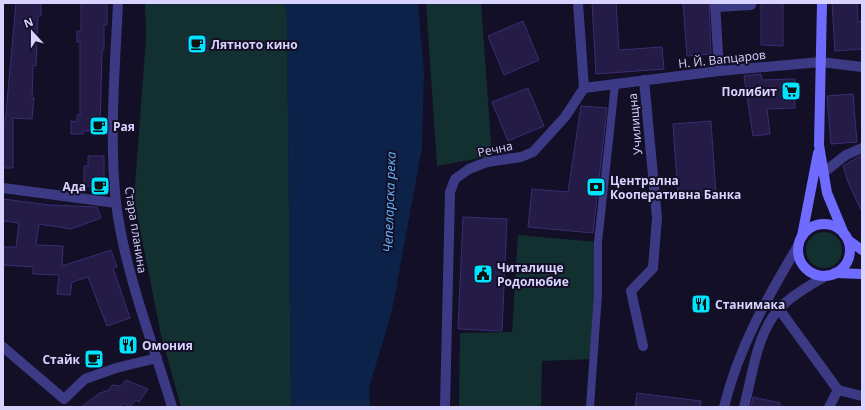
<svg xmlns="http://www.w3.org/2000/svg" width="865" height="410" font-family="'Open Sans',sans-serif">
  <style>
    .green { fill: #12302f }
    .water { fill: #0c2248 }
    .building { fill: #241b47; stroke: #3b2d73 }
    .lines { fill: none; stroke-linecap: round; stroke-linejoin: round }
    .pedestrian { stroke: #3d3a85; stroke-width: 8 }
    .minor { stroke: #3d3a85; stroke-width: 10 }
    .tertiary { stroke: #3d3a85; stroke-width: 10 }
    .secondary { stroke: #6f6bff; stroke-width: 10 }
    .labels { text-anchor: middle; dominant-baseline: central; stroke-width: 4; stroke-linejoin: round; paint-order: stroke }
    .poi-label { font-size: 12px; font-weight: bold; fill: #d9d4ff; stroke: #130f26; text-anchor: start }
    .street-label { font-size: 12px; fill: #d9d4ff; stroke: #130f26 }
    .water-label { font-size: 13px; font-style: italic; fill: #62b6ff; stroke: #130f26 }
  </style>
  <rect width="100%" height="100%" fill="#130f26"/>
  <g class="green">
    <polygon points="145,3 284,3 287,14 291,407 181,407 161,335 134,199 146,38"/>
    <polygon points="426,3 481,3 492,156 437,166"/>
    <circle cx="824" cy="250" r="18"/>
    <polygon points="518,235 598,242 594,359 542,361 541,407 459,407 460,333 512,332"/>
  </g>
  <polygon class="water" points="284,3 418,3 424,72 422,148 392,311 369,388 370,407 291,407 287,14"/>
  <g class="building">
    <polygon points="16,3 41,3 41,16 38,16 36,66 33,65 32,98 34,98 32,119 13,118 13,168 3,168 3,124 5,124"/>
    <polygon points="81,3 107,3 107,25 104,25 104,50 102,50 100,131 83,131 83,134 71,134 71,121 77,122 77,115 80,115 80,42 77,42 77,31 81,31"/>
    <polygon points="592,3 616,3 619,50 662,47 664,69 596,74"/>
    <polygon points="683,3 709,3 711,54 687,56"/>
    <polygon points="761,3 783,3 783,46 761,45"/>
    <polygon points="832,3 857,3 858,22 862,21 862,49 835,51"/>
    <polygon points="523,21 539,60 504,75 488,36"/>
    <polygon points="187,38 207,38 207,51 187,50"/>
    <polygon points="761,74 762,80 795,79 795,108 767,109 770,134 753,136 744,76"/>
    <polygon points="528,88 544,126 508,141 492,102"/>
    <polygon points="853,94 857,142 831,144 827,96"/>
    <polygon points="581,106 607,108 593,233 528,227 532,189 568,192"/>
    <polygon points="711,121 716,195 678,197 673,124"/>
    <polygon points="862,155 862,212 848,182 843,166"/>
    <polygon points="88,156 104,156 104,186 84,186 84,166 88,166"/>
    <polygon points="3,199 50,205 97,207 101,218 71,229 39,224 36,245 63,246 62,266 111,250 117,267 113,268 130,318 107,326 88,277 72,282 70,295 57,294 59,275 33,274 33,267 3,265 3,247 16,247 19,223 3,221"/>
    <polygon points="463,217 507,219 502,331 458,329"/>
    <polygon points="126,380 148,389 139,402 136,400 130,407 123,403 121,407 81,407 100,393 109,390 112,385 121,386"/>
    <polygon points="637,393 701,401 700,407 635,407"/>
    <polygon points="753,397 780,403 780,407 751,407"/>
  </g>
  <g class="lines">
    <polyline class="pedestrian" points="590,407 598,294 598,242 615,84"/>
    <g class="minor">
      <path d="M118,3c-3,66 -9,134 -2,200 9,70 36,137 56,204"/>
      <polyline points="715,3 719,71"/>
      <polyline points="715,7 751,5 750,3"/>
      <polyline points="584,88 719,71 821,62 862,67"/>
      <polyline points="823,173 846,155 862,148"/>
      <polyline points="3,188 116,203"/>
      <polyline points="779,309 838,390 829,407"/>
      <polyline points="643,346 631,291 653,268 657,218 644,80"/>
      <polyline points="3,347 64,399 85,379 116,368 157,358"/>
      <polyline points="838,390 862,396"/>
      <polyline points="445,407 450,192 455,179 469,169 487,162 521,157 533,152 565,117 584,88 578,3"/>
    </g>
    <g class="tertiary">
      <path d="M724,407c15,-61 43,-109 75,-163"/>
      <path d="M744,407c8,-29 11,-63 28,-89 12,-19 36,-31 55,-43"/>
    </g>
    <g class="secondary">
      <polyline points="822,3 819,145 827,193 844,234"/>
      <circle cx="824" cy="250" r="26"/>
      <polyline points="802,236 818,153"/>
      <polyline points="848,240 862,250"/>
      <polyline points="835,273 862,274"/>
    </g>
  </g>
  <defs>
    <symbol id="cafe-square" viewBox="-11 -11 22 22"><rect x="-9" y="-9" width="18" height="18" rx="4" fill="#00e5ff" stroke="#130f26"/><path d="M-5.5-4.5H6V0H3Q3 3.5 0 3.5H-2.5Q-5.5 3.5-5.5 0ZM3-3.2v2h1.7v-2ZM-6 4.5H4V6H-6Z" fill="#111"/></symbol>
    <symbol id="supermarket-square" viewBox="-11 -11 22 22"><rect x="-9" y="-9" width="18" height="18" rx="4" fill="#00e5ff" stroke="#130f26"/><path d="M-6-5.5h2.5l.6 2H6L4.5 2H-2.5L-4.4-4H-6ZM-1.5 3.2a1.3 1.3 0 1 0 .1 0ZM3 3.2a1.3 1.3 0 1 0 .1 0Z" fill="#111"/></symbol>
    <symbol id="bank-square" viewBox="-11 -11 22 22"><rect x="-9" y="-9" width="18" height="18" rx="4" fill="#00e5ff" stroke="#130f26"/><path d="M-6-4H6V4H-6ZM0-2.3a2.3 2.3 0 1 0 0 4.6a2.3 2.3 0 1 0 0-4.6Z" fill="#111"/></symbol>
    <symbol id="civic-square" viewBox="-11 -11 22 22"><rect x="-9" y="-9" width="18" height="18" rx="4" fill="#00e5ff" stroke="#130f26"/><path d="M-.6-6.5H3V-4.5H.6V-3L4-1V1h2V6H-6V1h2V-1L-.6-3ZM-1.2 2.5V6h2.4V2.5Z" fill="#111"/></symbol>
    <symbol id="restaurant-square" viewBox="-11 -11 22 22"><rect x="-9" y="-9" width="18" height="18" rx="4" fill="#00e5ff" stroke="#130f26"/><path d="M-5-6h1v4h1v-4h1v4h1v-4h1v5L-1.5 .5V6h-2V.5L-5-1ZM5-6V6H3V1.5H1.5Q1.5-4 5-6Z" fill="#111"/></symbol>
  </defs>
  <g fill-rule="evenodd">
    <use href="#cafe-square" x="186" y="33" width="22" height="22"/>
    <use href="#supermarket-square" x="780" y="80" width="22" height="22"/>
    <use href="#cafe-square" x="88" y="115" width="22" height="22"/>
    <use href="#cafe-square" x="89" y="175" width="22" height="22"/>
    <use href="#bank-square" x="585" y="176" width="22" height="22"/>
    <use href="#civic-square" x="472" y="263" width="22" height="22"/>
    <use href="#restaurant-square" x="690" y="293" width="22" height="22"/>
    <use href="#restaurant-square" x="117" y="334" width="22" height="22"/>
    <use href="#cafe-square" x="83" y="348" width="22" height="22"/>
  </g>
  <g class="labels">
    <g class="poi-label">
      <text x="211" y="44">Лятното кино</text>
      <text x="777" y="91" text-anchor="end">Полибит</text>
      <text x="113" y="126">Рая</text>
      <text x="610" y="180">Централна<tspan x="610" dy="14">Кооперативна Банка</tspan></text>
      <text x="86" y="186" text-anchor="end">Ада</text>
      <text x="497" y="267">Читалище<tspan x="497" dy="14">Родолюбие</tspan></text>
      <text x="715" y="304">Станимака</text>
      <text x="142" y="345">Омония</text>
      <text x="80" y="359" text-anchor="end">Стайк</text>
    </g>
    <g class="street-label">
      <text transform="translate(722 59) rotate(-6)">Н. Й. Вапцаров</text>
      <text transform="translate(635 124) rotate(-95)">Училищна</text>
      <text transform="translate(495 149) rotate(-12)">Речна</text>
      <text transform="translate(136 230) rotate(81)">Стара планина</text>
    </g>
    <g class="water-label">
      <text transform="translate(389 202) rotate(-88)">Чепеларска река</text>
    </g>
  </g>
  <rect width="865" height="410" fill="none" stroke="#d9d4ff" stroke-width="8"/>
  <g transform="translate(32 32) rotate(339)" stroke="#130f26" stroke-width="3" paint-order="stroke">
  <path d="M0-3L7 15L0 10L-7 15Z" fill="#d9d4ff"/>
  <text y="-6" font-size="11" font-weight="bold" text-anchor="middle" fill="#d9d4ff">N</text>
  </g>
</svg>
